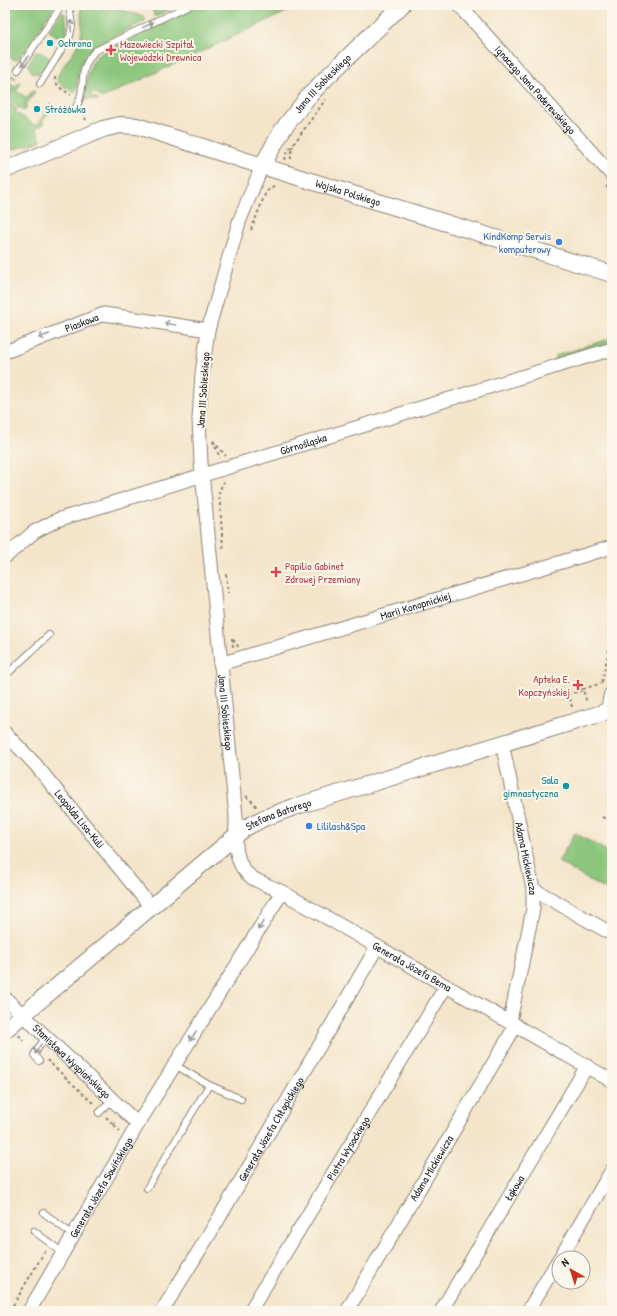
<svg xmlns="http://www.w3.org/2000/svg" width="617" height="1316" font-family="'Patrick Hand',sans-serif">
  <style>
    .green { fill: #8bc67b; stroke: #54714c }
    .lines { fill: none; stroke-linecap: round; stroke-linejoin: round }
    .service-casing { stroke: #888073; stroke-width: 8 }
    .minor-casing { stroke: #888073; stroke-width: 15 }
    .tertiary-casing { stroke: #888073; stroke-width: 18 }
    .path { stroke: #888073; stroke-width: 2; stroke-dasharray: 3 3; stroke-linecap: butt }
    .service { stroke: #fff; stroke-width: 6 }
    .minor { stroke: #fff; stroke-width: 13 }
    .tertiary { stroke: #fff; stroke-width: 16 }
    .oneway { stroke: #999 }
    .culture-dot { fill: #0f9aa8; stroke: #fbf7ec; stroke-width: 1.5 }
    .health-dot { fill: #e0444e; stroke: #fbf7ec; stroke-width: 1.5 }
    .shop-dot { fill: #3f7fe0; stroke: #fbf7ec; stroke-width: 1.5 }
    .labels { text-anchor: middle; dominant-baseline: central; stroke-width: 4; stroke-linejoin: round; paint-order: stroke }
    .culture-label { font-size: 11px; fill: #0d838f; stroke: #fbf7ec; text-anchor: start }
    .health-label { font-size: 11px; fill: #be3a42; stroke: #fbf7ec; text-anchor: start }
    .street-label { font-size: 11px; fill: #1c1c1c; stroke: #fbf7ec }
    .shop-label { font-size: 11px; fill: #366cbe; stroke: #fbf7ec; text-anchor: end }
  </style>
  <rect width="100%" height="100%" fill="#fbf7ec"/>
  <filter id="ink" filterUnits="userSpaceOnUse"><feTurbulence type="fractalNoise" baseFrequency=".025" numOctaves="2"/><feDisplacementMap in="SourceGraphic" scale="8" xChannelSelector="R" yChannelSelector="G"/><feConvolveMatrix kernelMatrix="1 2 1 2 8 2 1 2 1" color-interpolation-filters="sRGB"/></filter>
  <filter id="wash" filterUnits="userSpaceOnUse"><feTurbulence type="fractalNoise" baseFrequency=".012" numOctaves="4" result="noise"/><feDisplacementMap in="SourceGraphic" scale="16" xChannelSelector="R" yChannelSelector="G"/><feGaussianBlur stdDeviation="0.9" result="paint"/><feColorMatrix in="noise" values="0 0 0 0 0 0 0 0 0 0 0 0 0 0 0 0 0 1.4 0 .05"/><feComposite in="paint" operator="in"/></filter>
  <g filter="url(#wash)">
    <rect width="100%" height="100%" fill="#f4e5ca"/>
    <g class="green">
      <polygon points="5,5 55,5 24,53 16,60 5,55"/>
      <path d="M82,5h27l31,11 2,-1 3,3v3l-49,24c-12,9 -16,19 -18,33 -1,5 0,10 -4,15l-15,-10 -2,-4c4,-14 18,-25 23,-40 4,-11 -1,-23 2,-34z"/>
      <polygon points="153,5 178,5 155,17 154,13 151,10"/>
      <path d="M200,5h101l-197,92h-5l1,-2 -8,-3 -2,3 9,5 -14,-1c2,-15 1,-31 13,-44z"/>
      <path d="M62,12l2,1c3,9 5,19 -1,27l-14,-9z"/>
      <path d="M37,50l14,9 -8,12 -5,3 -6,-2c-7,-8 0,-14 5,-22z"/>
      <polygon points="5,71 16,78 16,79 12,77 8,82 14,86 5,99"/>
      <polygon points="19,82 21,83 16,91 27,98 33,90 35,92 25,106 27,107 24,111 9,101 11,99 8,97"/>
      <polygon points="8,103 17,109 15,112 36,126 52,103 52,108 42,122 44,124 36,128 41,141 5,152 5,105 6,106"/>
      <polygon points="612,338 612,343 555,361 555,356"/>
      <polygon points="575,833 612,854 612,883 608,891 558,862"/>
    </g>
  </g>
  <g filter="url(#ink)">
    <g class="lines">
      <defs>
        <g id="service">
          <polyline points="18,70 62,5"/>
          <polyline points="40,84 70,36 72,26 69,5"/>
          <path d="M73,111c2,-3 5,-7 6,-10 7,-21 -1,-31 16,-50l94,-46"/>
          <polyline points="5,676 49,635"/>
          <polyline points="39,1061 34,1055 46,1036"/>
          <polyline points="175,1065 209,1085 241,1099"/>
          <polyline points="99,1113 112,1100"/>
          <polyline points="147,1188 209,1085"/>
          <polyline points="44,1213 73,1235"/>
          <polyline points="34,1231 63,1253"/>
        </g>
        <g id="minor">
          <path id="s1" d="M459,5l153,170"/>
          <path id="s2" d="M262,166l-23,56 -31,108 -6,44 -3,45 2,44 35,353c0,21 -4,47 15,61 9,6 21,10 31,15l330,189"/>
          <path id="s3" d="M5,352l99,-38 104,16"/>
          <path id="s4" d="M5,557l29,-25 23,-12 555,-171"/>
          <path id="s5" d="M220,664l392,-117"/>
          <path id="s6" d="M5,733l30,31 116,143"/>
          <path id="s7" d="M502,743l31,146v20l-23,112"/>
          <polyline points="533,889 612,934"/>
          <path id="s8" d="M5,998l133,126"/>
          <polyline points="560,1258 612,1170"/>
          <path id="s9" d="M29,1311l109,-187 144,-232"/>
          <path id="s10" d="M162,1311l53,-86 162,-278"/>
          <path id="s11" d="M250,1311l196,-325"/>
          <path id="s12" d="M347,1311l169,-286"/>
          <path id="s13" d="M441,1311l146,-245"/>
          <polyline points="528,1311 559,1259"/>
        </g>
        <g id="tertiary">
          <path id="s14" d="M262,166l21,-37 25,-32 18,-19 76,-73"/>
          <path id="s15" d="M5,170l98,-41 17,-4 17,1 125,40 350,108"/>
          <polyline points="609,711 612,695"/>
          <path id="s16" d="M5,1030l240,-202 19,-10 30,-11 318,-97"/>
        </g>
      </defs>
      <use href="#service" class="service-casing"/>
      <use href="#minor" class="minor-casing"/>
      <use href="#tertiary" class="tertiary-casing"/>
      <g class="path">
        <path d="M55,77c0,10 9,13 16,18"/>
        <polyline points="83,112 86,120"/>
        <polyline points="290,149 326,99"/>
        <polyline points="291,159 291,153 293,146"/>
        <polyline points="285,160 289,147"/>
        <polyline points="606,186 612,193"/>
        <polyline points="251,230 266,192 276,184"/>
        <polyline points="213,441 220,458"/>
        <polyline points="213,441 226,456"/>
        <polyline points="223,548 219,491 224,482"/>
        <polyline points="610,560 612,566"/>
        <polyline points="226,574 228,593"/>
        <polyline points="232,638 233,647"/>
        <polyline points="233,640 237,644 238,647"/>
        <polyline points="602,682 612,635"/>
        <polyline points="582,686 587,703"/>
        <polyline points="583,689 602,683"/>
        <polyline points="572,707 569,694 584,690"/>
        <polyline points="246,796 255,804 256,807"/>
        <polyline points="602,817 612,822"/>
        <polyline points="19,1035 23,1041"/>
        <polyline points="47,1060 95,1105"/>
        <polyline points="106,1117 120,1131"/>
        <polyline points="113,1125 117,1121"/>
        <polyline points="12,1311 12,1307 45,1251"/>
      </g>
      <use href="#service" class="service"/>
      <use href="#minor" class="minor"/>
      <use href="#tertiary" class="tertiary"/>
    </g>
    <defs><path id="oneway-shaft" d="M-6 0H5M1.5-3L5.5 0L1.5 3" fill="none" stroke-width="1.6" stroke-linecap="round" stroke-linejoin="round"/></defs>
    <g class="oneway">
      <use href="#oneway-shaft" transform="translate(148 25) rotate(-26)"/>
      <use href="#oneway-shaft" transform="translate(71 26) rotate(-92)"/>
      <use href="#oneway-shaft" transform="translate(25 61) rotate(124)"/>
      <use href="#oneway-shaft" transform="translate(170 324) rotate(-171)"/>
      <use href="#oneway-shaft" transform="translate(44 336) rotate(159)"/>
      <use href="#oneway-shaft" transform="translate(261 925) rotate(122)"/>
      <use href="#oneway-shaft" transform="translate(193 1036) rotate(122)"/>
      <use href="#oneway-shaft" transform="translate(38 1049) rotate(120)"/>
    </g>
  </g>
  <g class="culture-dot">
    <circle cx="50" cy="43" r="4"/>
    <circle cx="37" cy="109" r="4"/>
    <circle cx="566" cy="786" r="4"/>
  </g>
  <g class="health-dot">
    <path d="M109 44h4v4h4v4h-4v4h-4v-4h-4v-4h4z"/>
    <path d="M274 566h4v4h4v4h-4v4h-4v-4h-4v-4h4z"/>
    <path d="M576 679h4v4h4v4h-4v4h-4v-4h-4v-4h4z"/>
  </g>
  <g class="shop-dot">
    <circle cx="559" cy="242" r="4"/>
    <circle cx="309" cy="826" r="4"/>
  </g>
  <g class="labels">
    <g class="culture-label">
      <text x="58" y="43">Ochrona</text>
      <text x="45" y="109">Stróżówka</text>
      <text x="558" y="780" text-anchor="end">Sala<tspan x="558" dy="13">gimnastyczna</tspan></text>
    </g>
    <g class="health-label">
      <text x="120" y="44">Mazowiecki Szpital<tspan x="120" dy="13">Wojewódzki Drewnica</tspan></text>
      <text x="285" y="566">Papilio Gabinet<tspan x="285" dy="13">Zdrowej Przemiany</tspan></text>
      <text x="570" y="679" text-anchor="end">Apteka E.<tspan x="570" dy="13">Kopczyńskiej</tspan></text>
    </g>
    <g class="street-label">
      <text stroke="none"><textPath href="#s14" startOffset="103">Jana III Sobieskiego</textPath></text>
      <text stroke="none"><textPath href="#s1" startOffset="114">Ignacego Jana Paderewskiego</textPath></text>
      <text stroke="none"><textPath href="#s15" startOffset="362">Wojska Polskiego</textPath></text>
      <text stroke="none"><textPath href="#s3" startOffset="82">Piaskowa</textPath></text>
      <text transform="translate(203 390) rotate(-86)">Jana III Sobieskiego</text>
      <text stroke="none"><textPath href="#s4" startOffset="322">Górnośląska</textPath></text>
      <text stroke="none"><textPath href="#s5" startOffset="204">Marii Konopnickiej</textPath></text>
      <text stroke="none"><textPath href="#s2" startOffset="557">Jana III Sobieskiego</textPath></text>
      <text stroke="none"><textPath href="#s16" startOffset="350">Stefana Batorego</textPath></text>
      <text stroke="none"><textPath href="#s6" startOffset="114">Leopolda Lisa-Kuli</textPath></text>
      <text stroke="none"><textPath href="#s7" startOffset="118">Adama Mickiewicza</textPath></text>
      <text stroke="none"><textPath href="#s2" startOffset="911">Generała Józefa Bema</textPath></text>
      <text stroke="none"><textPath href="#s8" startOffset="92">Stanisława Wyspiańskiego</textPath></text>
      <text stroke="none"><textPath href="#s10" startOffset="212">Generała Józefa Chłopickiego</textPath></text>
      <text stroke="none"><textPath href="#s11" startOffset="190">Piotra Wysockiego</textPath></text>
      <text stroke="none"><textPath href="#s12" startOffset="166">Adama Mickiewicza</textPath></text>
      <text stroke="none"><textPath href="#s9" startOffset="143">Generała Józefa Sowińskiego</textPath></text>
      <text stroke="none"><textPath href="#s13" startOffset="143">Łąkowa</textPath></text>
    </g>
    <g class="shop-label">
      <text x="551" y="236">KindKomp Serwis<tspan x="551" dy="13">komputerowy</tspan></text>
      <text x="317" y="826" text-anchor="start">Lililash&amp;Spa</text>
    </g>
  </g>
  <rect width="617" height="1316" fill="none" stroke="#fbf7ec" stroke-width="20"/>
  <g transform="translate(571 1270) rotate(321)"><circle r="19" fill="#fbf7ec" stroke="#a29f99"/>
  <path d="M0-3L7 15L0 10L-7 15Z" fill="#c8321e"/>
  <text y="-6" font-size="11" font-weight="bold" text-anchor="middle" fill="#1c1c1c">N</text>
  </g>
</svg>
